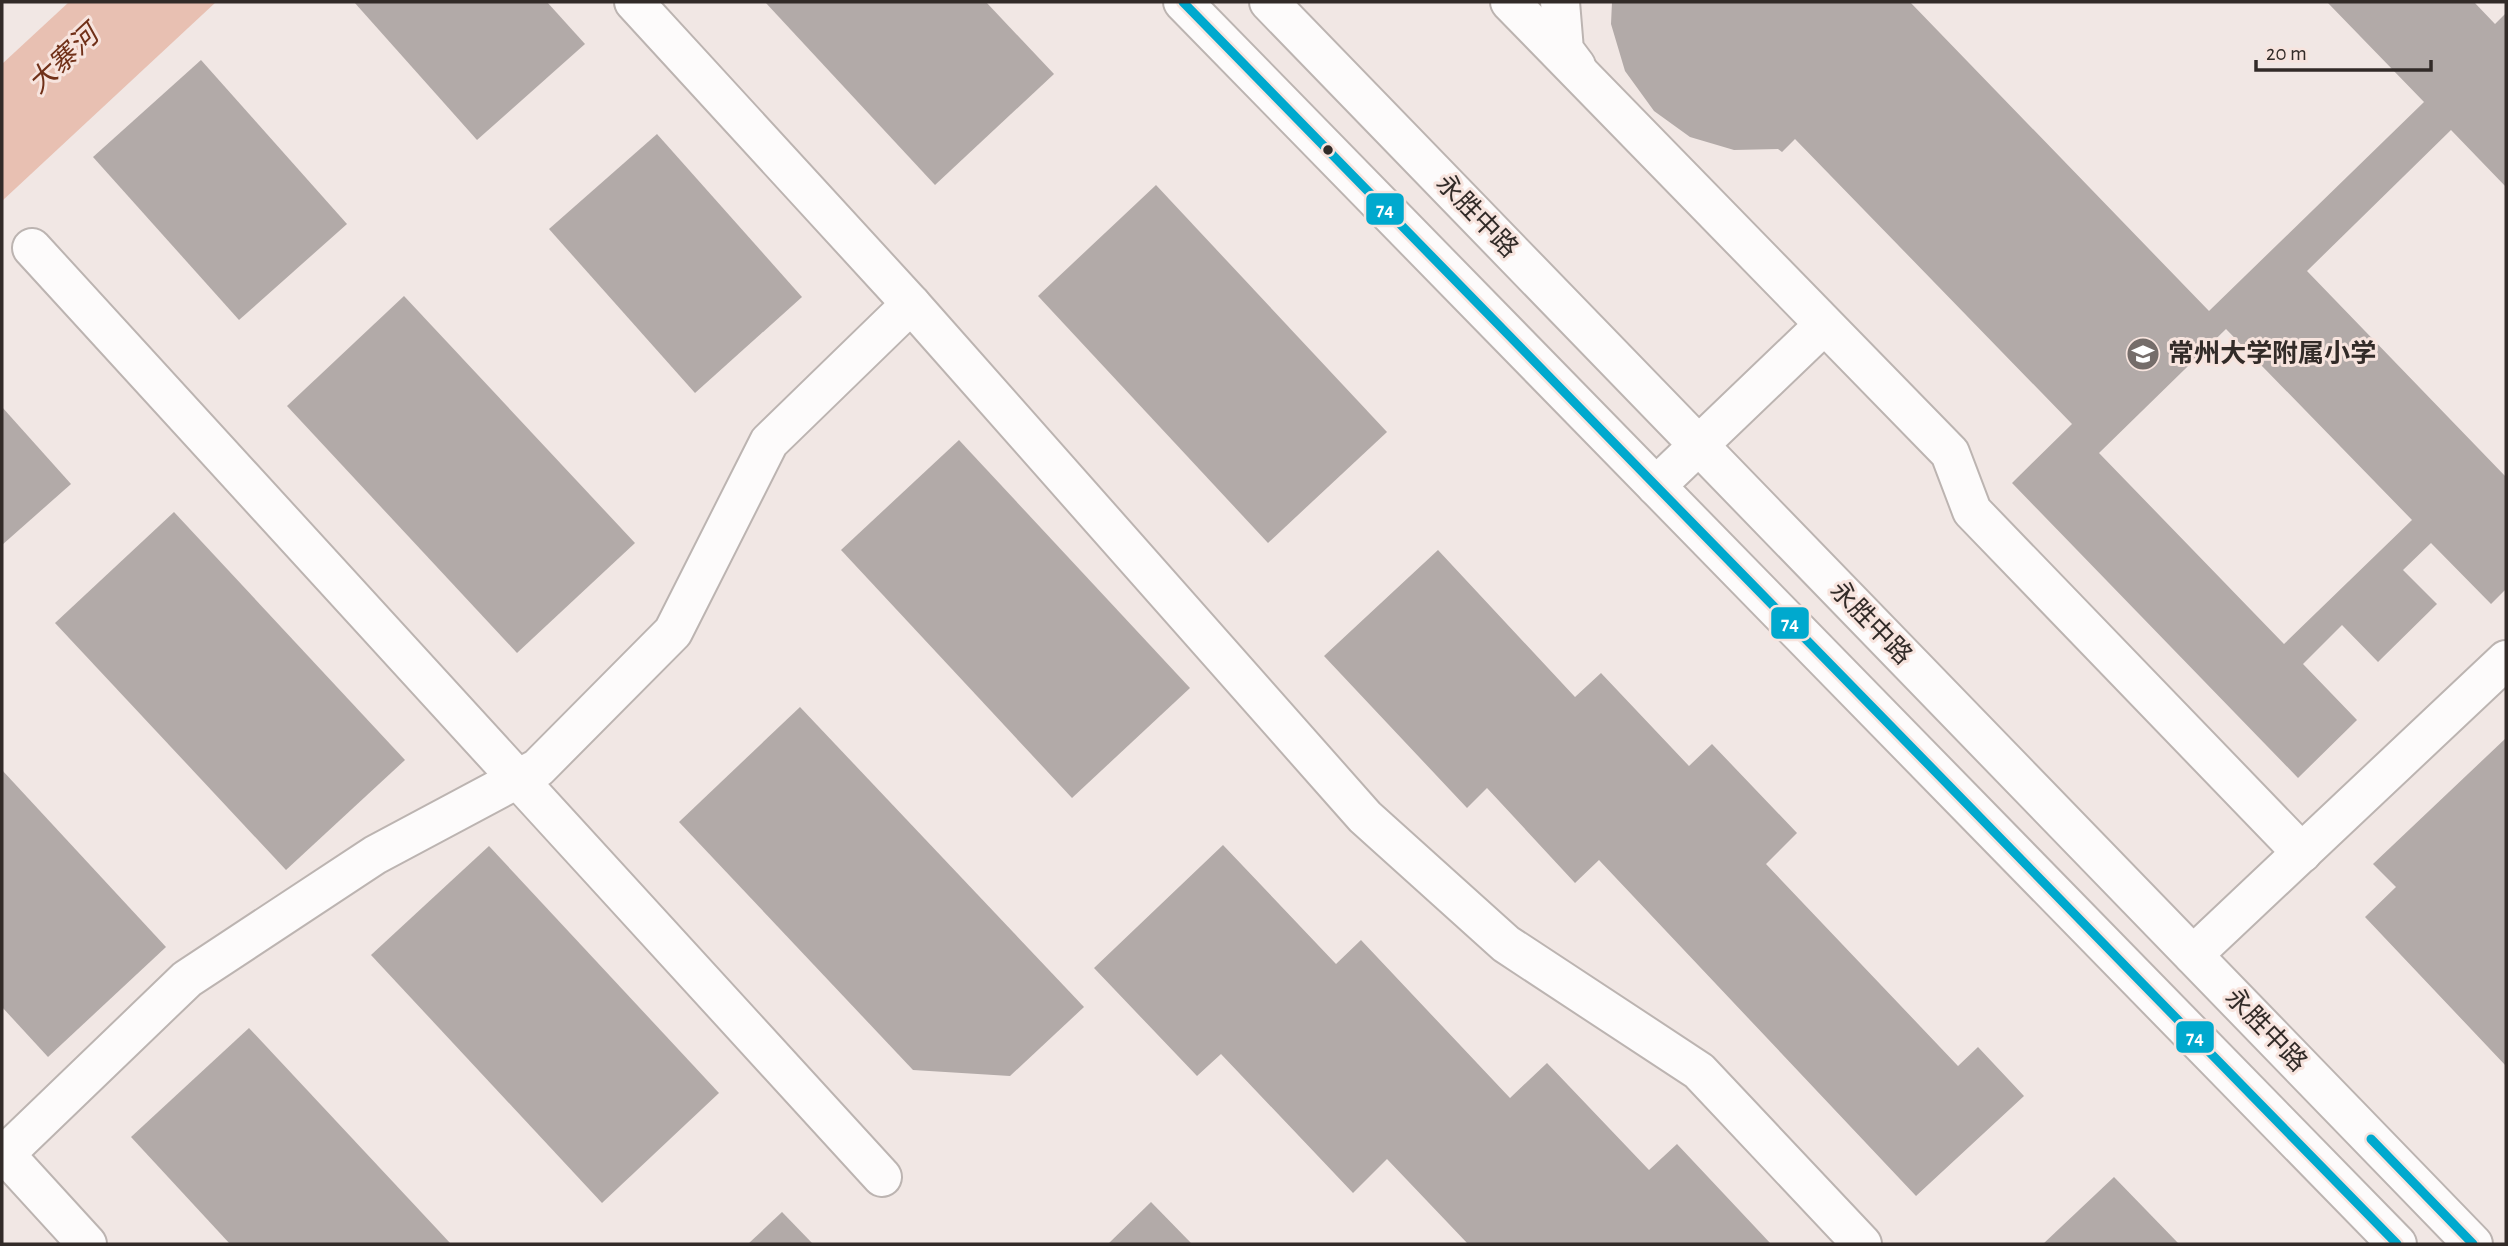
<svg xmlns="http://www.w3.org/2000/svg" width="2508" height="1246" font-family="'Alegreya Sans','Noto Sans SC',sans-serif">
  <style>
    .water { fill: #e8c0b2 }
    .building { fill: #b2aaa8; fill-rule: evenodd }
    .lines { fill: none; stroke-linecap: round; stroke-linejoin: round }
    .minor-casing { stroke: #bcb4b1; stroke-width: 42 }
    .minor { stroke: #fdfbfb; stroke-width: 38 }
    .bus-1-casing { stroke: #f7e4de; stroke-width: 14 }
    .bus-1 { stroke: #00a9ce; stroke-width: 9 }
    .bus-dot { fill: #322b28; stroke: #f7e4de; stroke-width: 2.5 }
    .labels { text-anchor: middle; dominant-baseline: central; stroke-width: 6; stroke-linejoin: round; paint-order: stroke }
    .street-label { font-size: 26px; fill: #322b28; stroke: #f7e4de }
    .poi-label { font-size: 26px; font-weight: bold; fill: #322b28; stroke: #f7e4de; text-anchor: start }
    .water-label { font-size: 28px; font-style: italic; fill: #713119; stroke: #f7e4de }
    .line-badge { stroke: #f7e4de; stroke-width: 2.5 }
    .badge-label { font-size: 19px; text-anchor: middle; font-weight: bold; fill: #fff }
  </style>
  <rect width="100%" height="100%" fill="#f1e7e4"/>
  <polygon class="water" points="69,2 216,2 2,201 2,64"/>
  <g class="building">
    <polygon points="354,2 547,2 585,44 477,140"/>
    <polygon points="765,2 986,2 1054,74 935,185"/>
    <path d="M1612,2h298l299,309 215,-209 -97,-100h147l21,22 11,-11v174l-55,-57 -144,141 199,206v112l-15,15 -60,-61 -28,27 34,34 -59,58 -36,-37 -39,39 54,56 -59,58 -286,-295 60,-59 -277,-285 -13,13 -4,-3 -44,1 -44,-13 -36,-26 -29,-40 -14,-47zM2226,329l186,191 -128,124 -185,-191z"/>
    <polygon points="201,60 347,224 239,320 93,157"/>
    <polygon points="657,134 802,297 695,393 549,229"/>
    <polygon points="1156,185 1387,432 1268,543 1038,296"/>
    <polygon points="404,296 635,543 517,653 287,406"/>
    <polygon points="2,407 71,484 2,545"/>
    <polygon points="959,440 1190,688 1072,798 841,550"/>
    <polygon points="174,512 405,760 286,870 55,623"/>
    <polygon points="1438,550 1575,697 1601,673 1689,766 1712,744 1797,833 1766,864 1958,1066 1978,1047 2024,1096 1916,1196 1599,860 1575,883 1487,788 1467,808 1324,656"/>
    <polygon points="800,707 1084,1007 1010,1076 913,1070 679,822"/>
    <polygon points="2506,738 2506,1066 2365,917 2396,887 2373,864"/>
    <polygon points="2,770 166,947 48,1057 2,1007"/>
    <polygon points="1223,845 1336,964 1361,940 1510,1098 1547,1063 1649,1170 1677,1144 1771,1244 1468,1244 1387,1159 1353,1193 1221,1054 1197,1076 1094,968"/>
    <polygon points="489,846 719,1093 602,1203 371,955"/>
    <polygon points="249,1028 451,1244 230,1244 131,1137"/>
    <polygon points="2114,1177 2179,1244 2043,1244"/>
    <polygon points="1151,1202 1192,1244 1108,1244"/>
    <polygon points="782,1212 813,1244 748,1244"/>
  </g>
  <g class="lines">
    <defs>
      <g id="minor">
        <polyline points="634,2 911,304 1365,817 1506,944 1699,1071 1862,1244"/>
        <polyline points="1183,2 2397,1244"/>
        <polyline points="1269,2 2473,1244"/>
        <polyline points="1510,2 1950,453 1972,511 2302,853"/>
        <polyline points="1560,2 1564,50 1576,66"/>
        <polyline points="32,248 882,1177"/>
        <polyline points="1656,486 1824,325"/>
        <polyline points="2193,955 2506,660"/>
        <polyline points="2,1151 87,1244"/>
        <polyline points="2,1157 187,979 375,855 538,768 673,632 769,442 911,304"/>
      </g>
    </defs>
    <use href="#minor" class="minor-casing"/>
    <use href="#minor" class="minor"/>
    <defs>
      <g id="bus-1">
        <polyline points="1183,2 2397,1244"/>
        <polyline points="2371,1139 2473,1244"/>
      </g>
    </defs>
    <use href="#bus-1" class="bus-1-casing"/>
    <use href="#bus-1" class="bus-1"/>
  </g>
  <defs>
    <symbol id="school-disc" viewBox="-11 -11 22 22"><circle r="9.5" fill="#756d6a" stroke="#f7e4de"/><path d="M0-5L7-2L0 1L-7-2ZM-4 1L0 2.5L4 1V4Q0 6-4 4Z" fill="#fff"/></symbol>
  </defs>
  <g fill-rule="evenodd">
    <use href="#school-disc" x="2124" y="335" width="38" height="38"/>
  </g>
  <circle class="bus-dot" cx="1328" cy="150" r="6"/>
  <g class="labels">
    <g class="street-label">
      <text transform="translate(1477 216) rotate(46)">永胜中路</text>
      <text transform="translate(1871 623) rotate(46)">永胜中路</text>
      <text transform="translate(2266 1030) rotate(46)">永胜中路</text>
    </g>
    <g class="poi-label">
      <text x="2168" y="354">常州大学附属小学</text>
    </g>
    <g class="water-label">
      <text transform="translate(64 60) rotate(-43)">大寨河</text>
    </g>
  </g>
  <g class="line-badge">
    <rect x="1365" y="192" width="40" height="34" rx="7" fill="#00a9ce"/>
    <rect x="1770" y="606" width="40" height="34" rx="7" fill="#00a9ce"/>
    <rect x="2175" y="1020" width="40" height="34" rx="7" fill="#00a9ce"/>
  </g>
  <g class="badge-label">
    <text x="1385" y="216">74</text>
    <text x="1790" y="630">74</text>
    <text x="2195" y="1044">74</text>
  </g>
  <rect width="2508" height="1246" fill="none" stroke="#322b28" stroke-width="7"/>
  <path d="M2256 60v10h175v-10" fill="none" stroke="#322b28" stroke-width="3.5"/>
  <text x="2266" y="60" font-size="21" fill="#322b28" stroke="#f7e4de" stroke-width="5" paint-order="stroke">20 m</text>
</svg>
